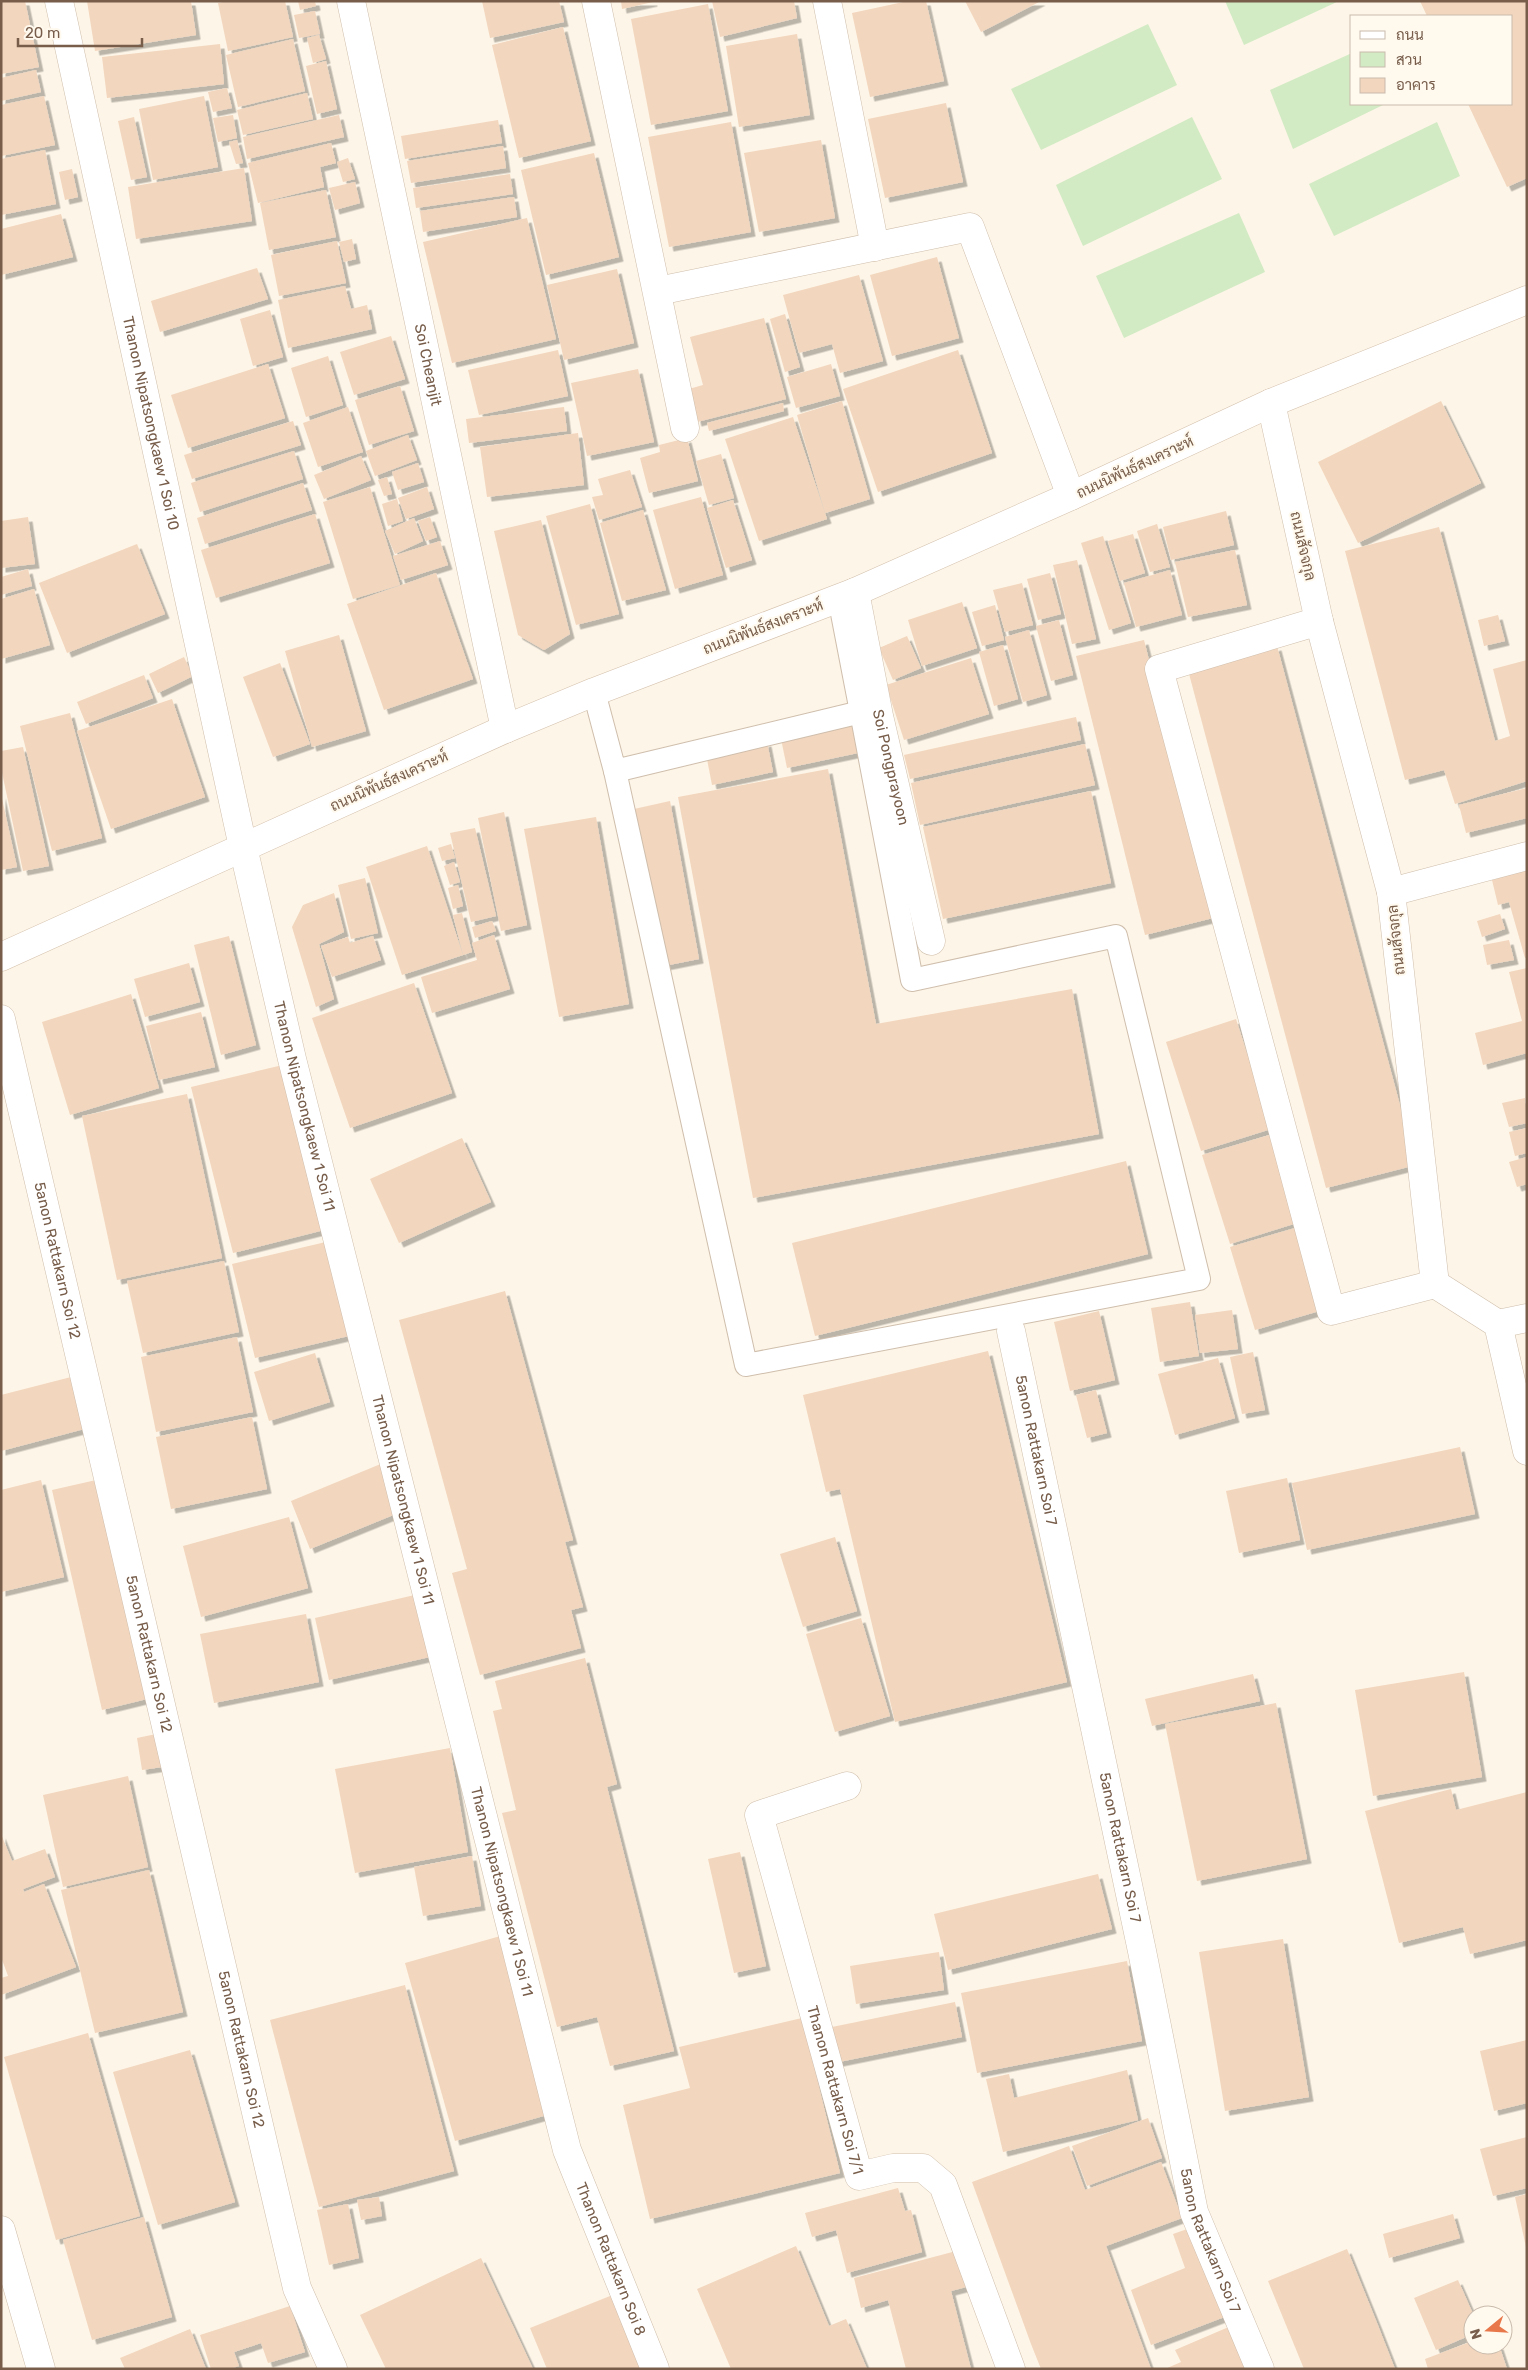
<svg xmlns="http://www.w3.org/2000/svg" width="1528" height="2370" font-family="Rubik,Sarabun,sans-serif">
  <style>
    .green { fill: #d2ebc4 }
    .building { fill: #f3d6be; filter: url(#shadow) }
    .lines { fill: none; stroke-linecap: round; stroke-linejoin: round }
    .service-casing { stroke: #cfbeac; stroke-width: 24 }
    .minor-casing { stroke: #cfbeac; stroke-width: 29 }
    .tertiary-casing { stroke: #cfbeac; stroke-width: 29 }
    .secondary-casing { stroke: #d4c0ac; stroke-width: 29 }
    .service { stroke: #fff; stroke-width: 22 }
    .minor { stroke: #fff; stroke-width: 28 }
    .tertiary { stroke: #fff; stroke-width: 28 }
    .secondary { stroke: #fff; stroke-width: 28 }
    .labels { text-anchor: middle; dominant-baseline: central; stroke-width: 4; stroke-linejoin: round; paint-order: stroke }
    .street-label { font-size: 15px; fill: #775d4a; stroke: #fff9ee }
  </style>
  <defs>
    <filter id="shadow"><feDropShadow dx="4.5" dy="4.5" stdDeviation="0" flood-color="#0004"/></filter>
  </defs>
  <rect width="100%" height="100%" fill="#fdf5e7"/>
  <g class="green">
    <polygon points="1225,1 1339,1 1244,45"/>
    <polygon points="1148,24 1177,85 1041,150 1011,89"/>
    <polygon points="1352,53 1352,104 1385,104 1293,149 1270,90"/>
    <polygon points="1192,117 1222,179 1083,246 1056,185"/>
    <polygon points="1437,122 1460,176 1334,236 1309,184"/>
    <polygon points="1239,213 1265,272 1124,338 1096,276"/>
  </g>
  <g class="building">
    <polygon points="1,1 25,1 39,67 1,74"/>
    <polygon points="87,1 191,1 196,35 95,51"/>
    <polygon points="228,1 285,1 293,37 228,51 218,3"/>
    <polygon points="298,1 315,1 316,6 300,10"/>
    <polygon points="482,1 559,1 564,22 490,38"/>
    <polygon points="621,1 653,1 653,2 622,9"/>
    <polygon points="712,1 794,1 797,18 720,37"/>
    <polygon points="908,1 926,1 944,81 870,97 852,13"/>
    <polygon points="965,1 1041,1 981,32"/>
    <polygon points="1420,1 1527,1 1527,178 1507,187 1468,104 1512,104 1512,16 1427,16"/>
    <polygon points="708,4 728,111 651,125 631,19"/>
    <polygon points="315,11 320,34 299,38 294,15"/>
    <polygon points="563,27 591,141 519,158 492,45"/>
    <polygon points="797,34 810,115 739,127 726,46"/>
    <polygon points="319,35 326,59 313,63 307,38"/>
    <polygon points="293,39 305,91 238,107 226,55"/>
    <polygon points="220,44 224,84 107,98 102,57"/>
    <polygon points="326,61 337,109 317,114 306,66"/>
    <polygon points="36,70 41,92 1,101 1,78"/>
    <polygon points="227,88 232,108 213,112 208,92"/>
    <polygon points="307,93 313,119 243,135 237,110"/>
    <polygon points="44,96 55,145 1,156 1,105"/>
    <polygon points="204,96 218,167 153,180 139,109"/>
    <polygon points="946,103 963,182 885,198 868,119"/>
    <polygon points="233,115 237,138 218,142 213,118"/>
    <polygon points="339,115 344,137 247,159 243,137"/>
    <polygon points="134,117 147,177 131,180 118,121"/>
    <polygon points="498,120 502,143 405,159 401,136"/>
    <polygon points="731,122 751,232 669,247 648,137"/>
    <polygon points="237,140 243,163 236,164 229,142"/>
    <polygon points="821,140 835,218 759,232 744,153"/>
    <polygon points="331,143 336,163 320,167 324,187 258,203 248,163"/>
    <polygon points="503,146 506,168 411,183 407,161"/>
    <polygon points="45,150 56,204 1,215 1,159"/>
    <polygon points="594,153 619,257 546,275 521,170"/>
    <polygon points="348,158 355,179 343,182 337,162"/>
    <polygon points="244,168 252,221 136,239 128,187"/>
    <polygon points="72,169 78,197 65,200 59,172"/>
    <polygon points="510,174 513,194 416,208 413,188"/>
    <polygon points="355,182 360,203 335,210 329,188"/>
    <polygon points="326,190 336,237 269,250 260,203"/>
    <polygon points="514,197 517,217 423,232 420,211"/>
    <polygon points="61,214 73,257 1,275 1,229"/>
    <polygon points="527,218 556,339 452,363 423,242"/>
    <polygon points="352,239 356,259 344,262 339,242"/>
    <polygon points="337,241 346,283 279,296 271,255"/>
    <polygon points="937,257 959,338 892,356 870,275"/>
    <polygon points="257,268 268,299 160,332 151,301"/>
    <polygon points="617,269 634,343 564,360 547,285"/>
    <polygon points="859,275 883,361 840,373 832,344 799,353 783,295"/>
    <polygon points="345,286 351,309 367,305 372,329 288,348 278,300"/>
    <polygon points="270,310 283,357 253,366 240,319"/>
    <polygon points="785,314 800,367 785,372 770,319"/>
    <polygon points="764,318 786,399 697,422 689,389 703,385 690,337"/>
    <polygon points="391,336 405,379 354,395 340,352"/>
    <polygon points="558,350 568,396 479,415 468,370"/>
    <polygon points="958,350 992,453 878,492 843,389"/>
    <polygon points="328,356 343,405 306,417 291,368"/>
    <polygon points="268,364 285,418 188,448 171,395"/>
    <polygon points="831,364 840,396 796,408 787,377"/>
    <polygon points="638,369 654,442 587,456 571,383"/>
    <polygon points="400,386 414,431 369,445 355,400"/>
    <polygon points="842,401 870,499 825,513 797,415"/>
    <polygon points="1441,401 1481,483 1358,543 1318,462"/>
    <polygon points="783,403 784,411 709,431 707,423"/>
    <polygon points="348,407 363,452 318,467 303,423"/>
    <polygon points="564,407 567,431 469,443 466,419"/>
    <polygon points="793,417 827,519 759,541 725,439"/>
    <polygon points="293,421 301,445 192,479 184,455"/>
    <polygon points="578,433 584,485 487,497 480,447"/>
    <polygon points="408,435 417,460 375,476 366,451"/>
    <polygon points="687,438 698,481 649,493 640,458 660,452 659,445"/>
    <polygon points="294,451 303,479 200,512 191,483"/>
    <polygon points="721,454 734,498 709,505 696,461"/>
    <polygon points="361,456 371,480 324,499 314,475"/>
    <polygon points="418,463 424,482 398,490 392,472"/>
    <polygon points="630,470 642,507 599,520 592,497 603,495 598,479"/>
    <polygon points="387,477 392,494 384,496 378,480"/>
    <polygon points="303,483 312,510 205,544 197,518"/>
    <polygon points="370,487 400,585 353,599 323,502"/>
    <polygon points="427,487 434,509 406,519 398,498"/>
    <polygon points="701,497 723,575 675,589 653,510"/>
    <polygon points="397,499 403,521 388,526 382,504"/>
    <polygon points="733,500 752,560 726,568 707,508"/>
    <polygon points="590,504 619,614 576,625 546,516"/>
    <polygon points="643,510 666,590 622,601 600,523"/>
    <polygon points="1226,511 1234,545 1171,560 1163,527"/>
    <polygon points="315,514 330,563 216,598 201,550"/>
    <polygon points="28,517 35,564 1,568 1,521"/>
    <polygon points="430,517 437,537 426,541 418,521"/>
    <polygon points="414,518 423,541 395,554 385,531"/>
    <polygon points="541,520 570,634 544,650 518,635 494,531"/>
    <polygon points="1157,524 1170,567 1150,572 1137,531"/>
    <polygon points="1439,527 1495,741 1510,736 1493,669 1527,660 1527,781 1455,804 1444,770 1405,780 1345,551"/>
    <polygon points="1133,534 1145,573 1120,581 1108,541"/>
    <polygon points="1103,536 1131,623 1109,630 1081,543"/>
    <polygon points="440,541 448,565 401,580 393,556"/>
    <polygon points="137,544 165,614 67,653 39,583"/>
    <polygon points="1235,550 1247,605 1188,617 1175,562"/>
    <polygon points="1077,560 1096,639 1072,644 1053,565"/>
    <polygon points="28,569 32,586 1,595 1,577"/>
    <polygon points="1170,570 1182,615 1136,627 1124,583"/>
    <polygon points="436,573 473,679 384,710 347,604"/>
    <polygon points="1050,573 1061,614 1038,620 1027,579"/>
    <polygon points="1022,583 1033,625 1005,632 993,590"/>
    <polygon points="34,589 50,645 1,659 1,599"/>
    <polygon points="962,602 977,648 922,666 908,620"/>
    <polygon points="995,605 1004,640 982,646 972,612"/>
    <polygon points="1498,615 1505,641 1484,646 1478,620"/>
    <polygon points="1059,620 1073,675 1051,681 1036,626"/>
    <polygon points="1029,630 1047,695 1023,702 1005,637"/>
    <polygon points="339,635 366,731 312,747 285,651"/>
    <polygon points="907,636 921,668 893,680 879,648"/>
    <polygon points="1144,640 1213,918 1145,935 1076,656"/>
    <polygon points="1003,645 1018,699 994,706 979,652"/>
    <polygon points="1277,646 1416,1165 1326,1188 1188,670"/>
    <polygon points="184,657 193,676 158,693 149,674"/>
    <polygon points="971,658 989,714 904,740 886,685"/>
    <polygon points="280,663 310,744 273,757 243,677"/>
    <polygon points="144,675 153,698 86,724 77,702"/>
    <polygon points="172,699 205,797 111,829 77,731"/>
    <polygon points="70,713 102,838 52,851 20,726"/>
    <polygon points="1076,717 1081,740 910,779 904,755"/>
    <polygon points="852,724 858,753 787,768 781,739"/>
    <polygon points="767,742 773,772 712,785 706,754"/>
    <polygon points="1085,744 1095,785 920,825 911,783"/>
    <polygon points="23,747 49,866 23,871 1,768 1,751"/>
    <polygon points="828,769 876,1024 1072,989 1099,1134 753,1198 678,797"/>
    <polygon points="1527,788 1527,818 1466,833 1459,805"/>
    <polygon points="1091,791 1111,883 943,919 923,827"/>
    <polygon points="1,794 17,867 1,870"/>
    <polygon points="670,801 699,959 664,966 634,809"/>
    <polygon points="504,812 527,925 501,931 478,818"/>
    <polygon points="596,817 629,1004 559,1017 524,829"/>
    <polygon points="475,828 496,916 471,922 450,833"/>
    <polygon points="451,844 455,858 442,861 438,848"/>
    <polygon points="427,846 463,955 402,975 366,867"/>
    <polygon points="454,862 460,882 450,885 444,866"/>
    <polygon points="1527,870 1527,957 1525,958 1509,902 1498,905 1492,880"/>
    <polygon points="365,878 378,933 351,939 338,885"/>
    <polygon points="458,885 463,906 453,909 448,888"/>
    <polygon points="334,893 344,932 319,944 334,999 316,1007 292,927 303,905"/>
    <polygon points="462,913 472,952 463,955 453,915"/>
    <polygon points="1500,914 1505,929 1482,937 1477,921"/>
    <polygon points="492,921 496,931 475,938 472,927"/>
    <polygon points="494,935 510,989 432,1013 421,977 477,960 472,943"/>
    <polygon points="229,936 256,1045 221,1055 194,945"/>
    <polygon points="373,936 381,960 332,977 321,946 348,937 350,943"/>
    <polygon points="1509,940 1514,960 1487,965 1483,945"/>
    <polygon points="189,963 200,1002 145,1017 134,979"/>
    <polygon points="1527,968 1527,1053 1483,1065 1475,1033 1522,1021 1509,972"/>
    <polygon points="414,983 452,1093 350,1128 312,1018"/>
    <polygon points="131,994 159,1088 70,1115 42,1022"/>
    <polygon points="201,1012 215,1067 159,1080 146,1026"/>
    <polygon points="1236,1019 1271,1129 1201,1151 1166,1042"/>
    <polygon points="291,1063 332,1228 233,1253 191,1087"/>
    <polygon points="187,1094 222,1258 117,1280 82,1116"/>
    <polygon points="1525,1098 1527,1123 1509,1127 1502,1103"/>
    <polygon points="1527,1128 1527,1153 1515,1156 1509,1132"/>
    <polygon points="1273,1134 1300,1222 1230,1244 1202,1155"/>
    <polygon points="462,1138 491,1202 399,1243 370,1179"/>
    <polygon points="1527,1157 1527,1184 1517,1187 1509,1162"/>
    <polygon points="1126,1161 1148,1254 815,1336 792,1243"/>
    <polygon points="1302,1226 1326,1309 1255,1330 1230,1247"/>
    <polygon points="330,1241 353,1335 255,1358 232,1264"/>
    <polygon points="224,1261 239,1332 143,1353 127,1281"/>
    <polygon points="505,1291 573,1540 565,1542 583,1607 571,1610 581,1648 480,1675 452,1573 467,1569 399,1320"/>
    <polygon points="1190,1302 1199,1356 1160,1362 1151,1308"/>
    <polygon points="1232,1310 1238,1349 1200,1353 1195,1315"/>
    <polygon points="1099,1311 1115,1380 1070,1391 1054,1322"/>
    <polygon points="237,1337 253,1412 156,1432 141,1357"/>
    <polygon points="988,1351 1067,1682 895,1722 840,1489 826,1492 803,1395"/>
    <polygon points="1253,1352 1265,1410 1242,1414 1230,1357"/>
    <polygon points="315,1353 330,1402 269,1421 254,1372"/>
    <polygon points="1218,1358 1235,1418 1175,1435 1158,1374"/>
    <polygon points="75,1376 88,1428 1,1451 1,1395"/>
    <polygon points="1096,1390 1107,1433 1087,1438 1076,1395"/>
    <polygon points="252,1417 267,1489 171,1509 156,1437"/>
    <polygon points="1460,1447 1475,1514 1307,1550 1292,1483"/>
    <polygon points="383,1463 403,1511 310,1549 291,1501"/>
    <polygon points="105,1478 155,1697 102,1710 52,1490"/>
    <polygon points="1287,1478 1300,1540 1239,1553 1226,1491"/>
    <polygon points="41,1480 64,1577 1,1592 1,1490"/>
    <polygon points="289,1517 308,1588 201,1617 183,1546"/>
    <polygon points="835,1537 857,1611 803,1627 780,1554"/>
    <polygon points="419,1594 434,1656 329,1680 315,1618"/>
    <polygon points="306,1614 319,1682 214,1703 200,1634"/>
    <polygon points="861,1618 890,1716 835,1732 806,1634"/>
    <polygon points="585,1658 617,1784 607,1787 674,2051 610,2066 597,2017 557,2027 502,1813 516,1810 493,1711 502,1709 495,1681"/>
    <polygon points="1464,1672 1482,1777 1373,1796 1355,1690"/>
    <polygon points="1253,1674 1260,1701 1152,1726 1145,1699"/>
    <polygon points="1276,1703 1307,1859 1197,1881 1165,1724"/>
    <polygon points="156,1734 162,1767 142,1770 137,1738"/>
    <polygon points="450,1748 468,1852 355,1873 335,1769"/>
    <polygon points="128,1776 148,1867 63,1887 43,1795"/>
    <polygon points="1451,1789 1456,1810 1527,1792 1527,1940 1470,1954 1463,1927 1399,1943 1365,1811"/>
    <polygon points="1,1834 12,1861 45,1849 55,1877 23,1889 24,1892 44,1884 76,1967 1,1995 1,1978 8,1976 1,1957"/>
    <polygon points="740,1852 766,1966 734,1973 708,1859"/>
    <polygon points="472,1856 481,1906 423,1916 414,1867"/>
    <polygon points="149,1870 183,2012 95,2033 61,1890"/>
    <polygon points="1098,1874 1112,1929 948,1970 934,1914"/>
    <polygon points="504,1935 554,2113 455,2141 405,1963"/>
    <polygon points="1283,1939 1309,2097 1225,2111 1199,1952"/>
    <polygon points="939,1952 944,1990 856,2004 850,1966"/>
    <polygon points="1127,1961 1142,2041 977,2073 961,1993"/>
    <polygon points="405,1985 454,2171 319,2207 270,2020"/>
    <polygon points="955,2002 962,2037 834,2063 827,2028"/>
    <polygon points="802,2018 840,2173 650,2219 623,2105 690,2088 679,2047"/>
    <polygon points="88,2033 140,2216 56,2240 4,2057"/>
    <polygon points="1527,2040 1527,2103 1494,2111 1480,2051"/>
    <polygon points="190,2050 235,2202 158,2225 113,2072"/>
    <polygon points="1127,2070 1138,2120 1003,2152 986,2079 1009,2074 1014,2098"/>
    <polygon points="1148,2118 1162,2158 1087,2186 1072,2146"/>
    <polygon points="1527,2137 1527,2188 1493,2196 1480,2149"/>
    <polygon points="1069,2146 1085,2190 1161,2162 1182,2218 1106,2246 1151,2369 1041,2369 1031,2344 972,2182"/>
    <polygon points="898,2188 905,2211 911,2210 922,2252 847,2273 836,2230 812,2237 805,2213"/>
    <polygon points="1527,2194 1527,2247 1526,2247 1515,2197"/>
    <polygon points="379,2197 382,2216 361,2220 357,2200"/>
    <polygon points="348,2204 359,2258 329,2265 317,2210"/>
    <polygon points="1453,2214 1460,2238 1389,2258 1383,2234"/>
    <polygon points="144,2217 172,2317 92,2340 63,2240"/>
    <polygon points="1193,2227 1227,2316 1151,2345 1131,2290 1185,2268 1173,2234"/>
    <polygon points="796,2246 829,2326 846,2319 867,2369 731,2369 697,2289"/>
    <polygon points="1347,2249 1377,2323 1395,2369 1304,2369 1268,2281"/>
    <polygon points="960,2250 970,2286 951,2291 971,2369 906,2369 888,2300 861,2308 854,2278"/>
    <polygon points="481,2258 533,2369 386,2369 360,2315"/>
    <polygon points="1458,2280 1473,2314 1473,2334 1436,2350 1414,2298"/>
    <polygon points="620,2292 650,2369 547,2369 530,2328"/>
    <polygon points="290,2306 305,2352 268,2363 261,2343 234,2352 239,2366 230,2369 211,2369 200,2335"/>
    <polygon points="1231,2326 1250,2369 1165,2369 1181,2362 1175,2350"/>
    <polygon points="190,2329 206,2369 125,2369 120,2358"/>
    <polygon points="1473,2341 1473,2345 1499,2345 1507,2369 1428,2369 1425,2359"/>
  </g>
  <g class="lines">
    <defs>
      <g id="service">
        <polyline points="594,692 615,771 861,712 839,598"/>
        <polyline points="615,771 746,1365 1199,1279 1116,936 912,980 861,712"/>
      </g>
      <g id="minor">
        <path id="s1" d="M59,1l184,846 49,212 275,1091 88,219"/>
        <path id="s2" d="M351,1l154,728"/>
        <polyline points="596,1 685,428"/>
        <polyline points="827,1 875,247"/>
        <polyline points="658,291 970,227 1071,496"/>
        <path id="s3" d="M855,592l24,124 52,225"/>
        <polyline points="1319,621 1159,669 1331,1311 1435,1284"/>
        <polyline points="1391,892 1527,856"/>
        <path id="s4" d="M1,1019l296,1269 36,81"/>
        <polyline points="1498,1324 1527,1318"/>
        <path id="s5" d="M1011,1331l131,620 52,261 66,157"/>
        <path id="s6" d="M847,1786l-88,29 100,361 34,-8h30l20,17 68,184"/>
        <polyline points="1,2230 41,2369"/>
      </g>
      <polyline id="tertiary" points="1271,403 1319,621 1391,892 1435,1284 1498,1324 1527,1451"/>
      <polyline id="secondary" points="1,957 505,729 594,692 855,592 1071,496 1271,403 1527,300"/>
    </defs>
    <use href="#service" class="service-casing"/>
    <use href="#minor" class="minor-casing"/>
    <use href="#tertiary" class="tertiary-casing"/>
    <use href="#secondary" class="secondary-casing"/>
    <use href="#service" class="service"/>
    <use href="#minor" class="minor"/>
    <use href="#tertiary" class="tertiary"/>
    <use href="#secondary" class="secondary"/>
  </g>
  <g class="labels">
    <g class="street-label">
      <text stroke="none"><textPath href="#s2" startOffset="372">Soi Cheanjit</textPath></text>
      <text stroke="none"><textPath href="#s1" startOffset="432">Thanon Nipatsongkaew 1 Soi 10</textPath></text>
      <text transform="translate(1135 467) rotate(-25)">ถนนนิพันธ์สงเคราะห์</text>
      <text transform="translate(1303 546) rotate(77)">ถนนสัจจกุล</text>
      <text transform="translate(763 627) rotate(-21)">ถนนนิพันธ์สงเคราะห์</text>
      <text stroke="none"><textPath href="#s3" startOffset="179">Soi Pongprayoon</textPath></text>
      <text transform="translate(389 781) rotate(-24)">ถนนนิพันธ์สงเคราะห์</text>
      <text transform="translate(1396 940) rotate(-96)">ถนนสัจจกุล</text>
      <text stroke="none"><textPath href="#s1" startOffset="1132">Thanon Nipatsongkaew 1 Soi 11</textPath></text>
      <text stroke="none"><textPath href="#s4" startOffset="248">5anon Rattakarn Soi 12</textPath></text>
      <text stroke="none"><textPath href="#s5" startOffset="122">5anon Rattakarn Soi 7</textPath></text>
      <text stroke="none"><textPath href="#s1" startOffset="1538">Thanon Nipatsongkaew 1 Soi 11</textPath></text>
      <text stroke="none"><textPath href="#s4" startOffset="652">5anon Rattakarn Soi 12</textPath></text>
      <text stroke="none"><textPath href="#s5" startOffset="528">5anon Rattakarn Soi 7</textPath></text>
      <text stroke="none"><textPath href="#s1" startOffset="1942">Thanon Nipatsongkaew 1 Soi 11</textPath></text>
      <text stroke="none"><textPath href="#s4" startOffset="1058">5anon Rattakarn Soi 12</textPath></text>
      <text stroke="none"><textPath href="#s6" startOffset="378">Thanon Rattakarn Soi 7/1</textPath></text>
      <text stroke="none"><textPath href="#s5" startOffset="932">5anon Rattakarn Soi 7</textPath></text>
      <text stroke="none"><textPath href="#s1" startOffset="2326">Thanon Rattakarn Soi 8</textPath></text>
    </g>
  </g>
  <rect width="1528" height="2370" fill="none" stroke="#775d4a" stroke-width="5"/>
  <rect x="1350" y="15" width="162" height="90" fill="#fff9ee" stroke="#c9bbac"/>
  <rect x="1360" y="31" width="25" height="8" fill="#ffffff" stroke="#c9bbac"/>
  <text x="1396" y="40" font-size="15" fill="#775d4a">ถนน</text>
  <rect x="1360" y="52" width="25" height="15" fill="#d2ebc4" stroke="#c9bbac"/>
  <text x="1396" y="65" font-size="15" fill="#775d4a">สวน</text>
  <rect x="1360" y="78" width="25" height="15" fill="#f3d6be" stroke="#c9bbac"/>
  <text x="1396" y="90" font-size="15" fill="#775d4a">อาคาร</text>
  <g transform="translate(1488 2330) rotate(252)"><circle r="24" fill="#fff9ee" stroke="#c9bbac"/>
  <path d="M0-4L9 19L0 12L-9 19Z" fill="#e8774a"/>
  <text y="-8" font-size="14" font-weight="bold" text-anchor="middle" fill="#775d4a">N</text>
  </g>
  <path d="M18 38v8h124v-8" fill="none" stroke="#775d4a" stroke-width="2.5"/>
  <text x="25" y="38" font-size="15" fill="#775d4a" stroke="#fff9ee" stroke-width="4" paint-order="stroke">20 m</text>
</svg>
